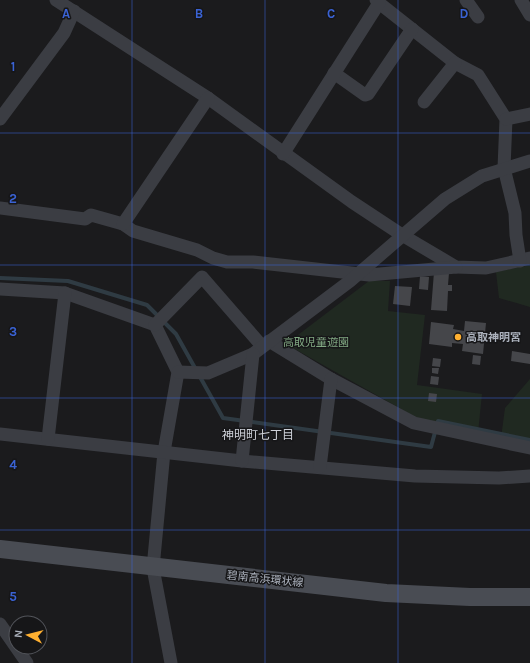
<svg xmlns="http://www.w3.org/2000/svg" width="530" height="663" font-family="Karla,'Noto Sans JP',sans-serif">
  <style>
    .green { fill: #202921 }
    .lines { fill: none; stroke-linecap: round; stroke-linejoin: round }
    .stream { stroke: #2f3b43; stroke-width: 4 }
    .building { fill: #45464a }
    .street { stroke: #3b3d43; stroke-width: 13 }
    .secondary { stroke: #494c53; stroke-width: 18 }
    .grid { fill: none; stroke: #3a62d3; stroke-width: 1; stroke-opacity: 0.55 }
    .poi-dot { fill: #ffb031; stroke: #161618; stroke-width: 1.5 }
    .labels { text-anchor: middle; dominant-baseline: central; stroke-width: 3; stroke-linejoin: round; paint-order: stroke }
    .poi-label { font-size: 11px; font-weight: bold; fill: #acb2bd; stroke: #161618; text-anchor: start }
    .park-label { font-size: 11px; fill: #82a983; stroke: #161618 }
    .street-label { font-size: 11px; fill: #acb2bd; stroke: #161618 }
    .neighbourhood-label { font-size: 12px; fill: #ced1d9; stroke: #161618 }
    .grid-label { font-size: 13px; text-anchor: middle; font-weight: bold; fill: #3a62d3; stroke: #161618; stroke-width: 3; stroke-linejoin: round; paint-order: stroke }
  </style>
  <rect width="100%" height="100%" fill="#1b1b1d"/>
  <g class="green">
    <polygon points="530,265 530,307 499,298 496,272"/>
    <polygon points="369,281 390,281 388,311 425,315 417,385 482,394 478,433 417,418 286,344"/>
    <polygon points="530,379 530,443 501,438 505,408"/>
  </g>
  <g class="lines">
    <polyline class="stream" points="0,278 68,281 147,305 176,334 223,418 431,447 438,421 530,440"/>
  </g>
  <g class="building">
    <polygon points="434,272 449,273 448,285 452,285 452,291 448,291 447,311 431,310"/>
    <polygon points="420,276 429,277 428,290 419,289"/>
    <polygon points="395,286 412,287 410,306 393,304"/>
    <polygon points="465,321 486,323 483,354 462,351 463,344 452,343 452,347 429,344 431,322 454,325 453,329 464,331"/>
    <polygon points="512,351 530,354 530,364 511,361"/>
    <polygon points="473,355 481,356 480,365 472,364"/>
    <polygon points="433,358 441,359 440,367 432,366"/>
    <polygon points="432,368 439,368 438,374 432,373"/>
    <polygon points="431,376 439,377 438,385 430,384"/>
    <polygon points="429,393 437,394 436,402 428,401"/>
  </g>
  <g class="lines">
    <g class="street">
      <polyline points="56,0 208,98 352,202 402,235 456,267 486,268 530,258"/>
      <polyline points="466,0 478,17"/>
      <polyline points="521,0 530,15"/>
      <polyline points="379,3 455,63 478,75 506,119 504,168 515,213 516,235 520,261"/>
      <polyline points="334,73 365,95 368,94 412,29"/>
      <polyline points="424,102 455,63"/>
      <polyline points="0,119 64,33 74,11"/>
      <polyline points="506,119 530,114"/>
      <polyline points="283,154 379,3 376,0"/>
      <polyline points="0,208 85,219 91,215 123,224 133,231 197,250 213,258 227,262 253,262 369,275 456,267"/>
      <polyline points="123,224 208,98"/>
      <polyline points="0,289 65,293 155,325 178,372 164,452 153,568 171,663"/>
      <polyline points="155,325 202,277 262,346"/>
      <polyline points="269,341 331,379 414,423 530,448"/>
      <polyline points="178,372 208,373 253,354 350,281 445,199 482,176 530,161"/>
      <polyline points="0,434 242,461 415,476 499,478 530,476"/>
      <polyline points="48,439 65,293"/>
      <polyline points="242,461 253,354"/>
      <polyline points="320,467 331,379"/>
      <polyline points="0,624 27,663"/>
    </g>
    <polyline class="secondary" points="0,549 386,593 470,597 530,597"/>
  </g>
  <path class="grid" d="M132,0v663M265,0v663M398,0v663M0,133h530M0,265h530M0,398h530M0,530h530"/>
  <circle class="poi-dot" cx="458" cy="337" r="4"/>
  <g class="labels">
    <g class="poi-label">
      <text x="466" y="337">高取神明宮</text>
    </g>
    <g class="park-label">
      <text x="316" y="342">高取児童遊園</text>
    </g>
    <g class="street-label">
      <text transform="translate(265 579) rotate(6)">碧南高浜環状線</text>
    </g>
    <g class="neighbourhood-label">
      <text x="258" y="435">神明町七丁目</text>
    </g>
  </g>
  <g class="grid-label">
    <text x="66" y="18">A</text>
    <text x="199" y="18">B</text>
    <text x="331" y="18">C</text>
    <text x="464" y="18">D</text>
    <text x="13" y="71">1</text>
    <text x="13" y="203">2</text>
    <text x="13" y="336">3</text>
    <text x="13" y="469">4</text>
    <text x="13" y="601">5</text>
  </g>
  <g transform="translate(28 635) rotate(277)"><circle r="19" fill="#161618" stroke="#52545a"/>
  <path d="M0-3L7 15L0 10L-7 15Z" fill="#ffb031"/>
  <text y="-6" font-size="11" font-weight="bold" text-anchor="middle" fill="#acb2bd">N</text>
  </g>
</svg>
